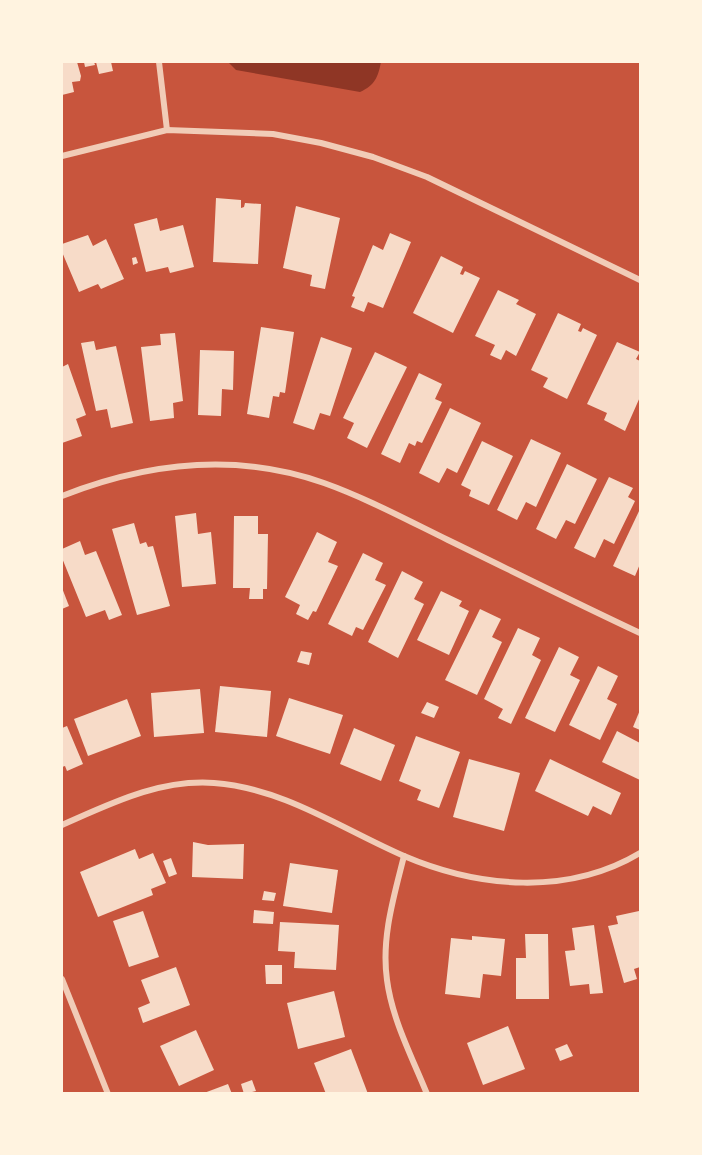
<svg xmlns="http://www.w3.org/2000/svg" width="702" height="1155" font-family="Arial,sans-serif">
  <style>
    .water { fill: #8f3625 }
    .building { fill: #f7dbc8 }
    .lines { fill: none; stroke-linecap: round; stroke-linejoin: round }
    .minor { stroke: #f1ccb7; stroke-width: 6 }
  </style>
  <rect width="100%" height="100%" fill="#c8553d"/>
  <path class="water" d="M228,62h153c-3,15 -6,23 -21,30l-124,-22z"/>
  <g class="building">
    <polygon points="62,62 77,62 81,76 80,81 72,82 74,92 62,95"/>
    <polygon points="84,62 94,62 95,65 85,67"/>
    <polygon points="96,62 111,62 113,71 99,74"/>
    <polygon points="216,198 241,200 241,208 244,207 245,203 261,204 258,264 213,262"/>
    <polygon points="296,206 340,218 325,289 310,286 312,275 283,268"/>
    <polygon points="157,218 160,231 183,225 194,267 170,273 168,267 146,272 134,224"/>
    <polygon points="390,233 411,242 383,308 368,302 364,312 351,307 355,297 352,296 373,245 383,250"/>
    <polygon points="88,235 93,246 106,239 124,279 101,289 98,284 79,292 62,252 62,244"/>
    <polygon points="441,256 463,267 460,274 463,275 465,271 480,278 453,333 413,313"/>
    <polygon points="136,257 138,263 133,265 132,258"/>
    <polygon points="498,290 519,300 516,304 536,314 516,356 506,350 501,360 490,355 495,345 475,336"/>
    <polygon points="558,313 581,324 578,331 581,332 583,328 597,335 567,399 543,387 548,378 531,370"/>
    <polygon points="261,327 294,332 285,393 280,392 279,397 273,396 269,418 247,414"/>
    <polygon points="175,333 183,401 173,403 174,418 150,421 141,347 161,345 160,334"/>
    <polygon points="321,337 352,348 330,416 320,413 314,430 293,423"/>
    <polygon points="94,341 96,350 116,346 133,423 111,428 107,409 96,411 81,343"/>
    <polygon points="617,342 640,352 636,359 640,361 640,397 625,431 604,420 607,413 587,404"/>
    <polygon points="200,350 234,351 233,390 222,389 221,416 198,415"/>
    <polygon points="375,352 407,367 367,448 347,438 354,423 343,418"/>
    <polygon points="68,364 86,415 76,419 82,436 62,443 62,367"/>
    <polygon points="419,373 442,384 435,399 442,402 422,443 417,441 415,446 409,443 400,463 381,454"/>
    <polygon points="450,408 481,423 457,473 447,468 439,483 419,473"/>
    <polygon points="531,439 561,453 536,507 526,502 517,520 497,510"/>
    <polygon points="482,441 513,456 489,505 469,496 471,490 461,485"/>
    <polygon points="567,464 597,479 575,524 566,520 556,539 536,529"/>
    <polygon points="609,477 633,488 628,497 635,501 614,544 604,539 595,558 574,548"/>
    <polygon points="640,509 640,564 635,576 613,566"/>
    <polygon points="196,513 198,534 211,532 216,584 182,587 175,516"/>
    <polygon points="234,516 258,516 258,534 268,534 267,589 263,589 263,599 249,599 250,588 233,588"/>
    <polygon points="134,523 140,544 146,542 148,547 153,546 170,606 137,615 112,529"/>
    <polygon points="317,532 337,542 328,562 338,566 316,612 313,611 308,620 296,614 300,605 285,597"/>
    <polygon points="80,541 85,555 96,551 122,615 109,620 105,610 86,617 62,558 62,549"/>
    <polygon points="363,553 383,563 375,580 386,585 363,630 356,627 352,636 328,624"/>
    <polygon points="402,571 423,582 414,599 424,604 398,658 368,642"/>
    <polygon points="62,588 69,606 62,609"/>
    <polygon points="441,591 462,601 459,606 469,611 449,655 417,640"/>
    <polygon points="480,609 501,619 492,637 502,642 477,695 445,680"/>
    <polygon points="518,628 540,638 532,655 541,660 511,724 498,718 503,709 484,699"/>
    <polygon points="559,647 579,657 570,675 580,680 555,732 525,718"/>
    <polygon points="301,651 312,653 309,665 297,662"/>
    <polygon points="598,666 618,676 607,699 617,704 600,740 569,725"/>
    <polygon points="220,686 271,691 267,737 215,732"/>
    <polygon points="200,689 204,733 154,737 151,693"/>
    <polygon points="289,698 343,715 330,754 276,736"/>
    <polygon points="127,699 141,736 88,756 74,719"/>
    <polygon points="427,702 439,707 434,718 421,713"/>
    <polygon points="640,710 640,730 633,727"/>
    <polygon points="67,726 83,764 67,771 65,766 62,767 62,728"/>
    <polygon points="354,728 395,745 381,781 340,764"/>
    <polygon points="617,731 640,743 640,780 602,762"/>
    <polygon points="416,736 460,752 439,808 417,800 421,790 399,781"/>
    <polygon points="469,759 520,773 504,831 453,817"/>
    <polygon points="550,759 621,793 611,815 593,806 588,816 535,791"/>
    <polygon points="193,842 208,845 244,844 243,879 192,877"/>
    <polygon points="135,849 139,859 153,853 166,883 151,889 153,895 98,917 80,872"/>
    <polygon points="171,858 177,874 169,877 163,861"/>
    <polygon points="290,863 338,870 332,913 283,906"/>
    <polygon points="264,891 276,893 274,901 262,900"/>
    <polygon points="254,910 274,912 273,924 253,923"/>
    <polygon points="143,911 159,957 129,967 113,921"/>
    <polygon points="639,911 640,967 634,969 637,979 624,983 608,926 618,924 616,916"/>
    <polygon points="280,922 339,925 336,970 294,968 295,952 278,951"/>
    <polygon points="594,925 603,993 590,994 589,984 570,986 565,951 575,950 572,928"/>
    <polygon points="525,934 548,934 549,999 516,999 516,958 526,958"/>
    <polygon points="472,936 505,939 501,976 483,974 480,998 445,994 451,938 472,940"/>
    <polygon points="265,965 282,965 282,984 266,984"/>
    <polygon points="176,967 190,1005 143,1023 138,1008 150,1003 141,980"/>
    <polygon points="334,991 345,1037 298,1049 287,1003"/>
    <polygon points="508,1026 525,1069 483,1085 467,1043"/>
    <polygon points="196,1030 214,1070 179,1086 160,1046"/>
    <polygon points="567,1044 573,1056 560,1061 555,1049"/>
    <polygon points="351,1049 368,1094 326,1094 314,1063"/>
    <polygon points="252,1080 256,1091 244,1094 241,1084"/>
    <polygon points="228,1084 232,1094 204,1094 204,1093"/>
  </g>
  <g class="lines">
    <g class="minor">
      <polyline points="159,62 167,130"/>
      <polyline points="62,156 167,130 273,134 321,143 373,157 427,177 640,280"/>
      <path d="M62,496c84,-33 174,-44 262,-13 42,15 83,37 124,57 64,31 128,63 192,93"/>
      <path d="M62,825c48,-21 97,-46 152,-42 69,5 128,46 190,73 75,32 164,40 236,-3"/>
      <path d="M404,856c-10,40 -23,82 -17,124 5,39 25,77 40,114"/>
      <polyline points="62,979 108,1094"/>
    </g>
  </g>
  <rect width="702" height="1155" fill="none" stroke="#fff3e0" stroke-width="126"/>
</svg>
